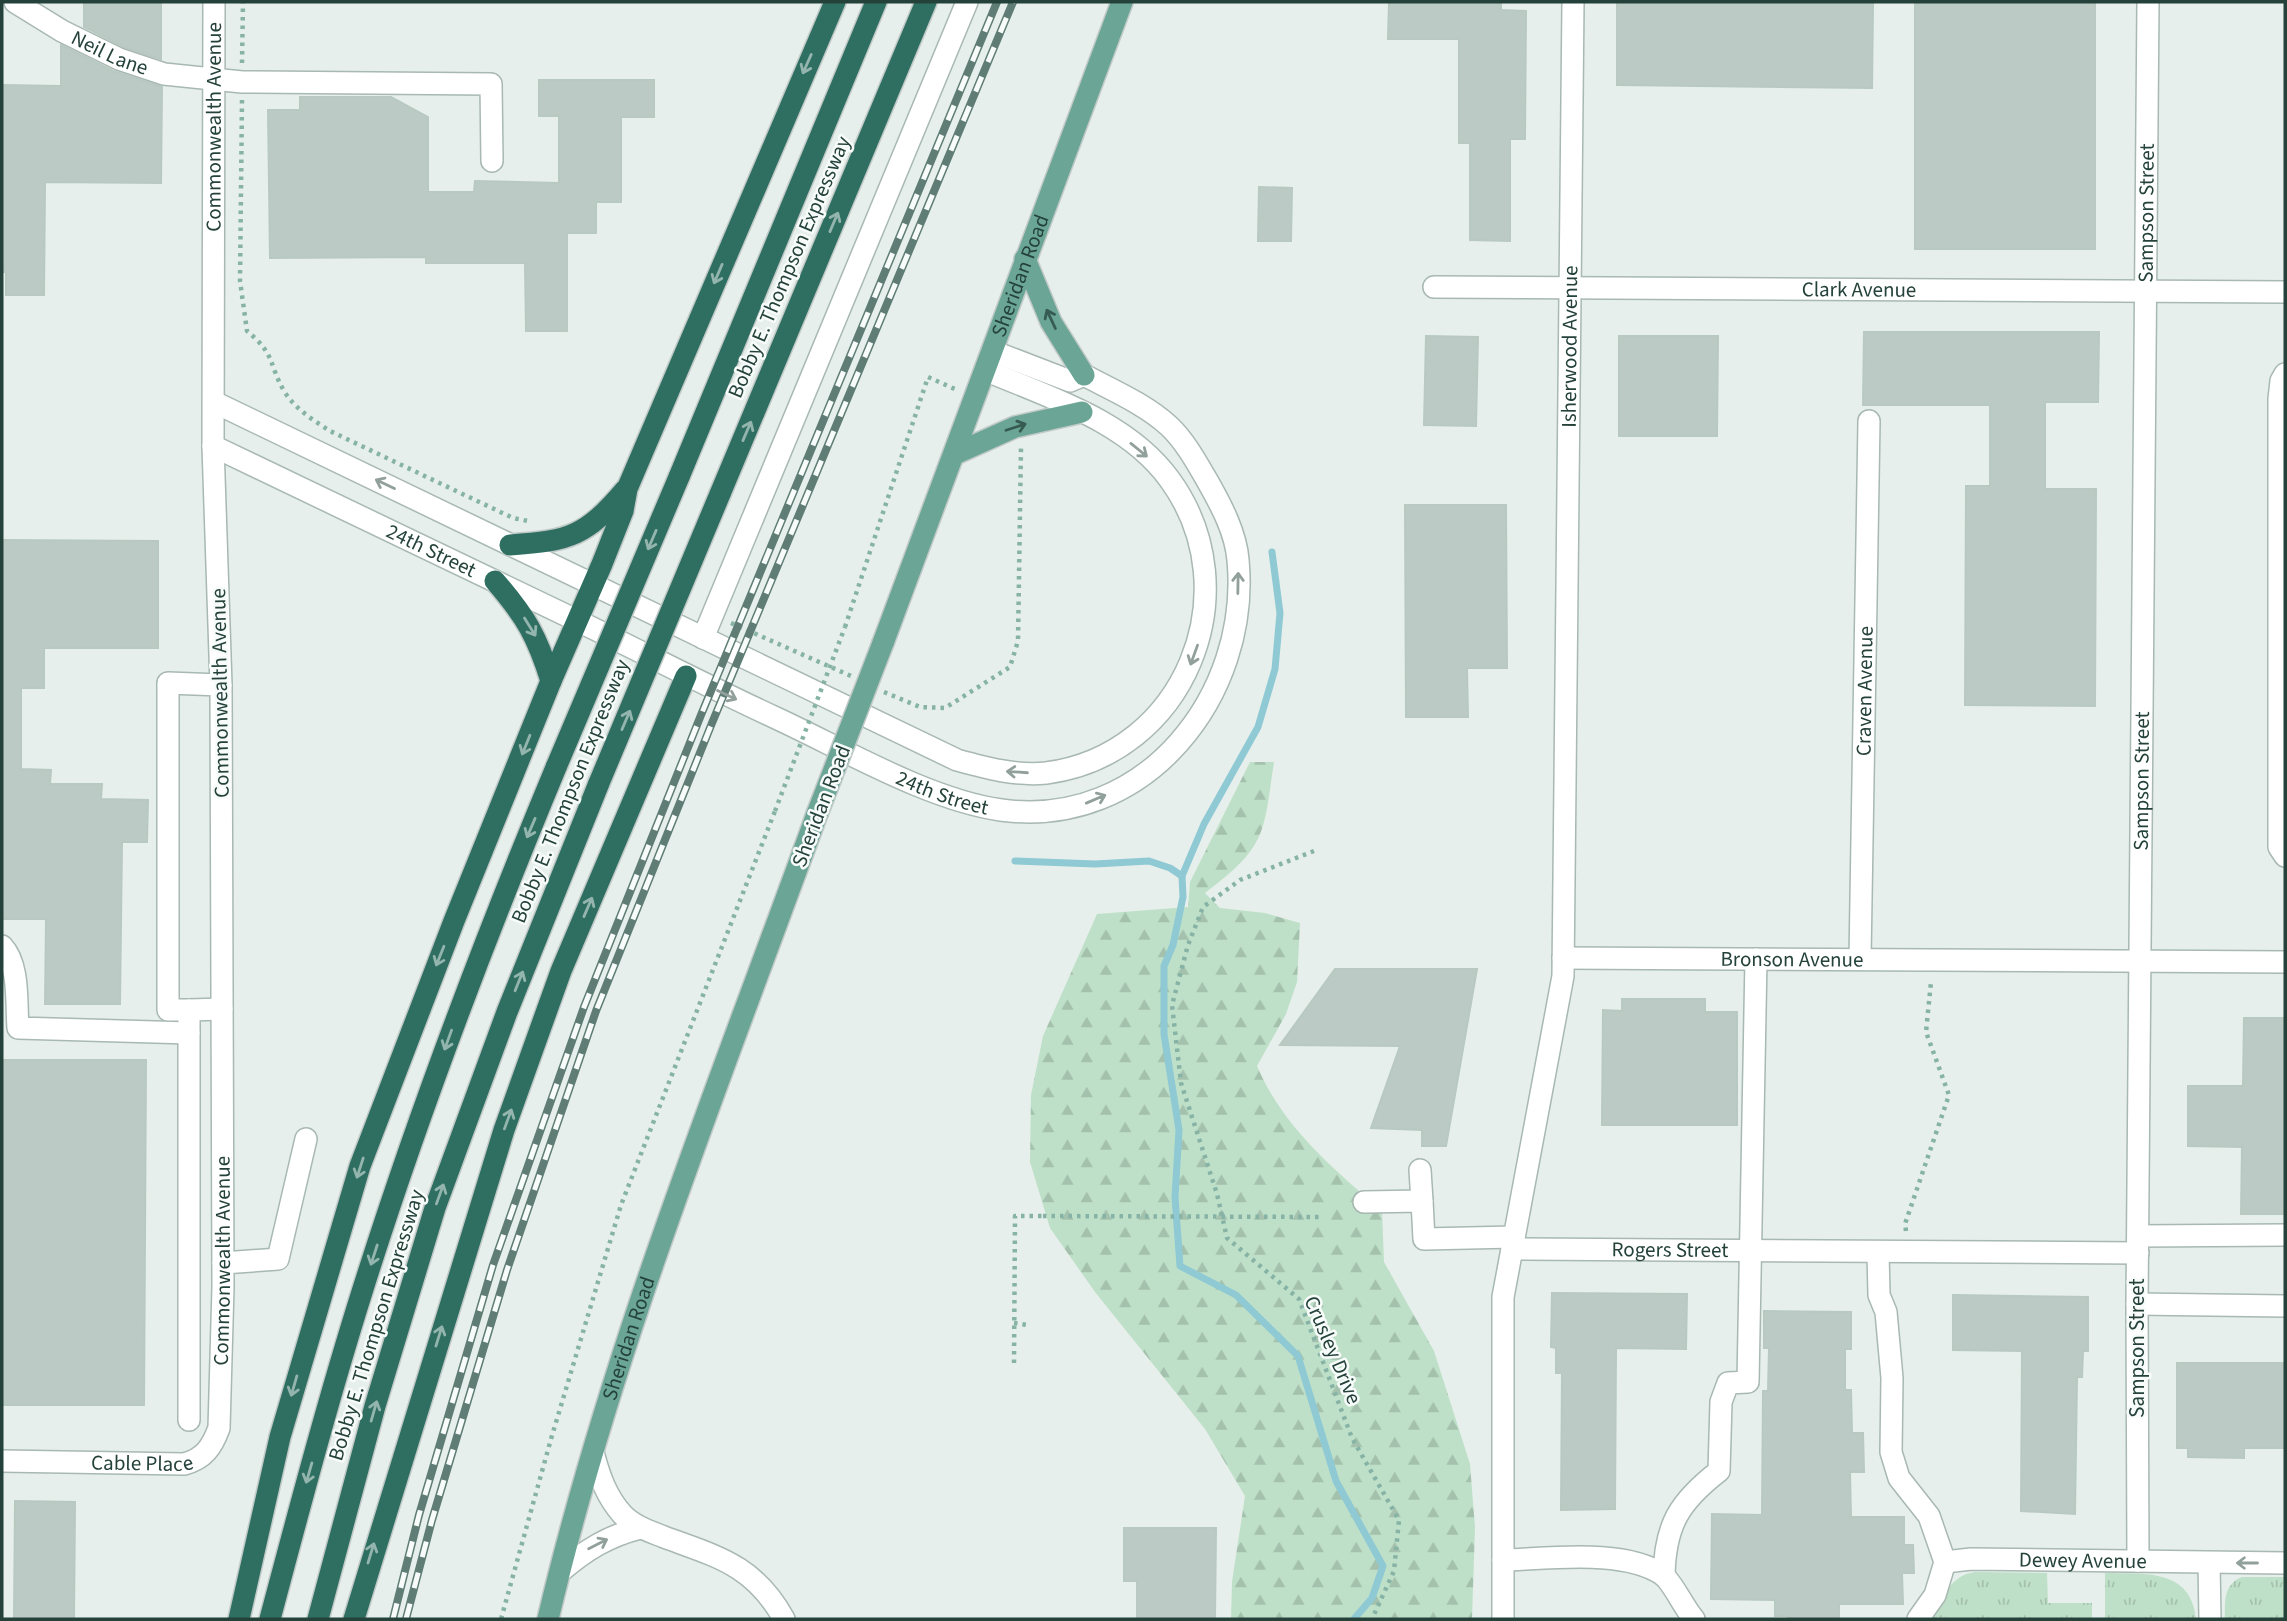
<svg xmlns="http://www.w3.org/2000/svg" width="2287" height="1621" font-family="'Source Sans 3',sans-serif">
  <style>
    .grass { fill: url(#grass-tufts) }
    .forest { fill: url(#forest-firs) }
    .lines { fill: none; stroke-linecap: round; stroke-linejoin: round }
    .stream { stroke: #8ec9d4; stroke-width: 7 }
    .building { fill: #bbcac4; stroke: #b8c9c2; stroke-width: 2 }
    .minor-casing { stroke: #a8b8b2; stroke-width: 24 }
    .major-casing { stroke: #c2cac8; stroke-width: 24 }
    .highway-casing { stroke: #c2cac8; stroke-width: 24 }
    .path { stroke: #86b3a5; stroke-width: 4.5; stroke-dasharray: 3.5 5; stroke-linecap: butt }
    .minor { stroke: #fff; stroke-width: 21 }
    .major { stroke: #6aa596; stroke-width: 21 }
    .highway { stroke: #2f6f62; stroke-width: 21 }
    .rail-casing { stroke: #5f7d75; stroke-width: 8 }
    .rail { stroke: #f7fbf9; stroke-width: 5; stroke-dasharray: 16; stroke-linecap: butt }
    .major-bridge-casing { stroke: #c2cac8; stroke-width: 24; stroke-linecap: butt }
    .highway-bridge-casing { stroke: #c2cac8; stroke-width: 24; stroke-linecap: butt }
    .path-bridge { stroke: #86b3a5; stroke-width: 4.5; stroke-dasharray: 3.5 5; stroke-linecap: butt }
    .major-bridge { stroke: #6aa596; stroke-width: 21 }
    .highway-bridge { stroke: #2f6f62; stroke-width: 21 }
    .oneway { stroke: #93b5ae }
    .oneway2 { stroke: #365b51 }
    .oneway3 { stroke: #92a09c }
    .labels { text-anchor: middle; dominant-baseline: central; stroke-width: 5; stroke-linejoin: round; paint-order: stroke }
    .street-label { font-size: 21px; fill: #24423a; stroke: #f7fbf9 }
  </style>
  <defs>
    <pattern id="grass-tufts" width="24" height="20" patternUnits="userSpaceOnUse" patternTransform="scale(1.75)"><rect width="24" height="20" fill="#bfe0c8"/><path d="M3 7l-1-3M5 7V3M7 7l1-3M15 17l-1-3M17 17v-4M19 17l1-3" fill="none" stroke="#a4c1ad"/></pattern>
    <pattern id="forest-firs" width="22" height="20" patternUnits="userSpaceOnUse" patternTransform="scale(1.75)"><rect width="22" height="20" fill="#bfe0c8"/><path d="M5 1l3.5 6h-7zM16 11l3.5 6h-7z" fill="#a4c1ad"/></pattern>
  </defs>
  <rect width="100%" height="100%" fill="#e6efeb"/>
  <g class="grass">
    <path d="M1975,1572l72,1 1,30h44v16h-162c14,-20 18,-43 45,-47z"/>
    <path d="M2105,1573c39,1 86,-5 91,46h-91z"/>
    <path d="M2242,1577h43v42h-60c0,-18 -2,-34 17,-42z"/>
  </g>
  <path class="forest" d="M1250,762h24c-11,73 -7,84 -69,131l15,15 45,5 35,10 -3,59 -11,32 -29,52c26,61 75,102 125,145l2,51 50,89 36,113 5,63 -3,92h-241l1,-37 13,-86 -40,-67 -110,-137 -45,-64 -20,-66 1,-67 12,-59 54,-122 91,-7 2,-25z"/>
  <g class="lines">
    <g class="stream">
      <polyline points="1272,552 1280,613 1275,669 1258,727 1204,824 1182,876 1183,897 1173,945 1164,966 1164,1034 1179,1130 1175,1197 1180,1266 1236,1295 1298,1356 1336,1481 1383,1566 1372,1598 1354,1619"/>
      <polyline points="1015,861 1095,864 1149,861 1170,868 1182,876"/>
    </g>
  </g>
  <g class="building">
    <polygon points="84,2 161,2 161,59 124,47 84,27"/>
    <polygon points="1389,2 1501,2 1501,10 1526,11 1525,139 1510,139 1510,241 1470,240 1470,143 1459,143 1459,39 1388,39"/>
    <polygon points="1617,2 1873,2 1872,88 1617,85"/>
    <rect x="1915" y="2" width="180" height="247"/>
    <polygon points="61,45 113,71 162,87 161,183 45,182 44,295 6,295 6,272 2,272 2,85 61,86"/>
    <polygon points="539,80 654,80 654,117 621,117 621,202 596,202 596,233 567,233 567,331 526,331 525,263 426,263 426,257 270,258 268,110 300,110 300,97 391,97 428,117 428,192 474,192 475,181 559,183 559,116 539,116"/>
    <polygon points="1259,187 1292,188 1291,241 1258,241"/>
    <polygon points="1864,332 2099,332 2098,402 2045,402 2045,489 2096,489 2095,706 1965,705 1966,486 1990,486 1990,405 1863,405"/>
    <polygon points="1426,336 1478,337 1476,426 1424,425"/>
    <polygon points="1619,336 1718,336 1717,436 1619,436"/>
    <polygon points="1405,505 1506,505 1507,668 1467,668 1468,717 1406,717"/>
    <polygon points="2,540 158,541 158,648 44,648 44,688 21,688 21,769 51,770 50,784 102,784 101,799 148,800 147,842 122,842 120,1004 45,1004 46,919 2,919"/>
    <polygon points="1335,969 1477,969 1446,1146 1422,1146 1422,1130 1371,1128 1400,1046 1280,1045"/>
    <polygon points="1622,999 1705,999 1705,1012 1737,1012 1737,1125 1602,1125 1603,1010 1622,1011"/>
    <polygon points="2244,1018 2285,1018 2285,1214 2241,1214 2242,1147 2188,1146 2188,1086 2243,1086"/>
    <polygon points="2,1060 146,1060 144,1405 2,1405"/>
    <polygon points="1552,1293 1687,1294 1686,1349 1616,1348 1615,1509 1561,1510 1562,1373 1556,1373 1556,1348 1551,1347"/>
    <polygon points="1953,1295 2088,1297 2088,1351 2083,1351 2082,1377 2077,1377 2075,1514 2021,1511 2022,1351 1953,1350"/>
    <polygon points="1764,1311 1851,1312 1851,1349 1845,1349 1845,1390 1851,1390 1852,1433 1863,1433 1864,1472 1850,1472 1851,1517 1904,1517 1904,1545 1913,1545 1914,1573 1902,1573 1903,1604 1839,1604 1839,1619 1788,1619 1788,1616 1775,1616 1775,1600 1711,1599 1712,1514 1762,1515 1763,1391 1768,1391 1769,1348 1764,1348"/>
    <polygon points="2177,1363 2285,1363 2285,1448 2244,1448 2244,1458 2188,1457 2188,1448 2177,1448"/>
    <polygon points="15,1501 75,1502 74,1619 14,1619"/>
    <polygon points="1124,1528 1216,1528 1215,1619 1137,1619 1137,1581 1124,1581"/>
  </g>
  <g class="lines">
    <defs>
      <g id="minor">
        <path id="s1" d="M15,2l47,29 57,28 45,15 78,8 249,2 1,77"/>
        <path id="s2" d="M1434,287l851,5"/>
        <polyline points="2285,374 2281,381 2279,399 2279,847 2285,856"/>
        <path d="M214,402l743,358c29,8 58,16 89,13 139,-18 205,-181 124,-293 -42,-59 -122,-83 -185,-110"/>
        <path id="s3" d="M213,446c122,59 244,116 365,175 66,32 131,66 198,97 67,31 153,82 225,92 144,20 250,-115 237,-250 -2,-27 -17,-55 -30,-78 -11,-19 -23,-41 -39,-56 -24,-22 -57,-36 -85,-51l-14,6 -78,-30"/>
        <polyline points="703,638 967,2"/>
        <path d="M2,946c18,19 14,57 16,82l171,5v-23l33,-1"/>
        <path id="s4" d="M1563,958l722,4"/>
        <path id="s5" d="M1860,959l9,-538"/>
        <polyline points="189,1010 168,1010 168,683 221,685"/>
        <polyline points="189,1033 189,1420"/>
        <polyline points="1420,1170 1422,1201"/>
        <polyline points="1364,1202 1422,1201 1424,1239 1514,1237"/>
        <polyline points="2138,1236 2285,1235"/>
        <path id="s6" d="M1512,1249c209,0 417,4 626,4"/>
        <polyline points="1878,1252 1879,1295 1886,1312 1892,1378 1891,1452 1899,1478 1929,1516 1945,1562 1935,1595 1918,1619"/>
        <polyline points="223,1263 278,1259 306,1139"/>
        <polyline points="2137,1304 2285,1306"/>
        <path d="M594,1456c6,22 13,41 28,58 11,12 27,17 42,23 54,20 90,28 120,82"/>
        <path id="s7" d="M2,1461l182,3c20,-5 28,-17 35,-36l4,-141 -2,-602 -8,-239 1,-444"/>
        <path d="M1503,1560c44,-1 122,-12 160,15 10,8 21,33 31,44"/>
        <path id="s8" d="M2138,1561l-1,-257 11,-1302"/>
        <path id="s9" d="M1945,1562l26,-3 314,4"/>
        <polyline points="2209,1563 2210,1619"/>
        <path d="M561,1571c25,-21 47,-35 79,-43"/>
        <path d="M1664,1576c1,-51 15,-74 55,-105l2,-69 7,-19 20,-1 8,-423"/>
        <path id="s10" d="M1503,1619v-322l60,-321 10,-974"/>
      </g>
      <g id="major">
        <polyline points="1025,259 1051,322 1084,375"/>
        <polyline points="955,454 1015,427 1082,412"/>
        <path id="s11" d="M883,643l239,-641"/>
        <path id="s12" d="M548,1619c65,-275 173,-540 269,-805"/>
      </g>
      <g id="highway">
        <polyline points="679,477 876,2"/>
        <polyline points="720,494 926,2"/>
        <path d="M510,545c60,-4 76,-9 115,-55"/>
        <path d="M495,581c31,36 42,55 56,100"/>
        <polyline points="239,1619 280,1437 360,1166 454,921 551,681 602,564 623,511 627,489 835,2"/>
        <path d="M270,1619c29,-109 58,-219 92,-327 56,-178 123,-354 195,-527"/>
        <polyline points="318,1619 375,1406 435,1208 507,1012 599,783"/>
        <polyline points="354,1619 504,1130 561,971 686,676"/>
      </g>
    </defs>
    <use href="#minor" class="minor-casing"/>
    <use href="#major" class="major-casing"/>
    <use href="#highway" class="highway-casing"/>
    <g class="path">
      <polyline points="242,63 243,2"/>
      <path d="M242,100l-2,181 7,50c29,24 21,32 37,60 11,18 29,29 46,40l183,87 15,3"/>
      <polyline points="731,623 851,676"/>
      <polyline points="845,627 928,377 957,390"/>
      <polyline points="884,692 920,707 945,708 1010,667 1018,641 1021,447"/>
      <polyline points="1314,851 1240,880 1203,907 1188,945 1172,1005 1181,1083 1217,1194 1227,1238 1299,1299 1352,1438 1399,1520 1394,1571 1372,1619"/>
      <polyline points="1906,1231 1905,1224 1949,1095 1926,1032 1931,982"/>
      <polyline points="1014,1323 1027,1325"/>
      <polyline points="1014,1363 1015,1216 1043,1216"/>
      <polyline points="501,1619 551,1439 621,1205 775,811"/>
    </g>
    <use href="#minor" class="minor"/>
    <use href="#major" class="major"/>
    <use href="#highway" class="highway"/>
    <defs>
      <g id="rail">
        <polyline points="393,1619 419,1515 493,1265 584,1007 701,715 997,2"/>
        <polyline points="406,1619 432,1520 507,1270 596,1011 712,723 1013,2"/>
      </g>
    </defs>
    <use href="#rail" class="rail-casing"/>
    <use href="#rail" class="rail"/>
    <defs>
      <polyline id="major-bridge" points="817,814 883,643"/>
      <g id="highway-bridge">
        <polyline points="557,765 679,477"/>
        <polyline points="599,783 720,494"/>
      </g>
    </defs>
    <use href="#major-bridge" class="major-bridge-casing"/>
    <use href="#highway-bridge" class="highway-bridge-casing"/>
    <g class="path-bridge">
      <polyline points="775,811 845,627"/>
      <polyline points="1043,1216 1322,1217"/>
    </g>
    <use href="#major-bridge" class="major-bridge"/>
    <use href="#highway-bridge" class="highway-bridge"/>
  </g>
  <defs><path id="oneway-shaft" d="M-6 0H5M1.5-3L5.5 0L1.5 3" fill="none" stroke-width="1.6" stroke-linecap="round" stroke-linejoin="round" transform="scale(1.75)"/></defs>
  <g class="oneway">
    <use href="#oneway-shaft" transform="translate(807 64) rotate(114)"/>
    <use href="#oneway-shaft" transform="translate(834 222) rotate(-67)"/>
    <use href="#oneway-shaft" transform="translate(718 274) rotate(113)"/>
    <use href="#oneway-shaft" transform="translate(747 431) rotate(-67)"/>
    <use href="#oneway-shaft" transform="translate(652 540) rotate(113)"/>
    <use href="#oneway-shaft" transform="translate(530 627) rotate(58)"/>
    <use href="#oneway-shaft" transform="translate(626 720) rotate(-67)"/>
    <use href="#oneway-shaft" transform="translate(526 745) rotate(112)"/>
    <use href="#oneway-shaft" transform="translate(531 828) rotate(113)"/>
    <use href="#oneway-shaft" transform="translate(588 907) rotate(-67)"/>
    <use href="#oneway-shaft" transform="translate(440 956) rotate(112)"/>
    <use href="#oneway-shaft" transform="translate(519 981) rotate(-68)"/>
    <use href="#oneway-shaft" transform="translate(448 1040) rotate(110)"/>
    <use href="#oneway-shaft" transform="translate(508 1119) rotate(-70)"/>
    <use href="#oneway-shaft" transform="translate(360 1168) rotate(108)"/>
    <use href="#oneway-shaft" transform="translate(440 1194) rotate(-70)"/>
    <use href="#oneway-shaft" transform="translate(374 1255) rotate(108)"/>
    <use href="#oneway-shaft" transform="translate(439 1336) rotate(-73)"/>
    <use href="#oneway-shaft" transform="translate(294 1386) rotate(106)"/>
    <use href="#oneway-shaft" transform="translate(374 1411) rotate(-74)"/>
    <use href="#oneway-shaft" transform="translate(309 1473) rotate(106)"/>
    <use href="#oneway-shaft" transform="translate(371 1553) rotate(-73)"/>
  </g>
  <g class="oneway2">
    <use href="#oneway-shaft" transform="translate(1051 319) rotate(-115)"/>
    <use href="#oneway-shaft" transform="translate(1016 427) rotate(-18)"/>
  </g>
  <g class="oneway3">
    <use href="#oneway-shaft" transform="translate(1139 450) rotate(39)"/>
    <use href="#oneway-shaft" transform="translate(385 484) rotate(-154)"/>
    <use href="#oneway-shaft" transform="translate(1238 583) rotate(-89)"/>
    <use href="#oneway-shaft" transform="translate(1194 655) rotate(110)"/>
    <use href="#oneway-shaft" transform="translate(727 695) rotate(25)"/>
    <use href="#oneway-shaft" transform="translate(1017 772) rotate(-176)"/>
    <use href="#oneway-shaft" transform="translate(1096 799) rotate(-23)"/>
    <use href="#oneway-shaft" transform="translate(598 1544) rotate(-27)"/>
    <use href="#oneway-shaft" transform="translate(2247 1563) rotate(180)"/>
  </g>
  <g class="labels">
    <g class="street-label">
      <text stroke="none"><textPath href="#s1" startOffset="108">Neil Lane</textPath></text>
      <text stroke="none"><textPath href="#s7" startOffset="1536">Commonwealth Avenue</textPath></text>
      <text stroke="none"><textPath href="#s8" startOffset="1348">Sampson Street</textPath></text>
      <text transform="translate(789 267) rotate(-67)">Bobby E. Thompson Expressway</text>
      <text stroke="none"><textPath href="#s11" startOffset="392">Sheridan Road</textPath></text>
      <text stroke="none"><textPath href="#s2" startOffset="425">Clark Avenue</textPath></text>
      <text stroke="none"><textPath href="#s10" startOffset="1278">Isherwood Avenue</textPath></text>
      <text stroke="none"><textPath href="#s3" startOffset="242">24th Street</textPath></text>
      <text stroke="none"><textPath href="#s5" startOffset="268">Craven Avenue</textPath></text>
      <text transform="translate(220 693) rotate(-91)">Commonwealth Avenue</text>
      <text stroke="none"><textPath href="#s8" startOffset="780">Sampson Street</textPath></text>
      <text stroke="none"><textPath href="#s3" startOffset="808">24th Street</textPath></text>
      <text transform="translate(570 791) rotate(-68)">Bobby E. Thompson Expressway</text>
      <text transform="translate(821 806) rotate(-69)">Sheridan Road</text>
      <text stroke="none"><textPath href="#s4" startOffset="229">Bronson Avenue</textPath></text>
      <text stroke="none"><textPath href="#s6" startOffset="158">Rogers Street</textPath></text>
      <text stroke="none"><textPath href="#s7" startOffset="402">Commonwealth Avenue</textPath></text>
      <text transform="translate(376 1325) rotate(-73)">Bobby E. Thompson Expressway</text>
      <text stroke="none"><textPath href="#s12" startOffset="292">Sheridan Road</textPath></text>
      <text transform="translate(2137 1348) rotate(-90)">Sampson Street</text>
      <text transform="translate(1333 1350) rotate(67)">Crusley Drive</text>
      <text stroke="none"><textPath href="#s7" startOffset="140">Cable Place</textPath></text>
      <text stroke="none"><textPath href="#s9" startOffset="138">Dewey Avenue</textPath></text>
    </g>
  </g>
  <rect width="2287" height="1621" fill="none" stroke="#24423a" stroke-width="7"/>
</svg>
